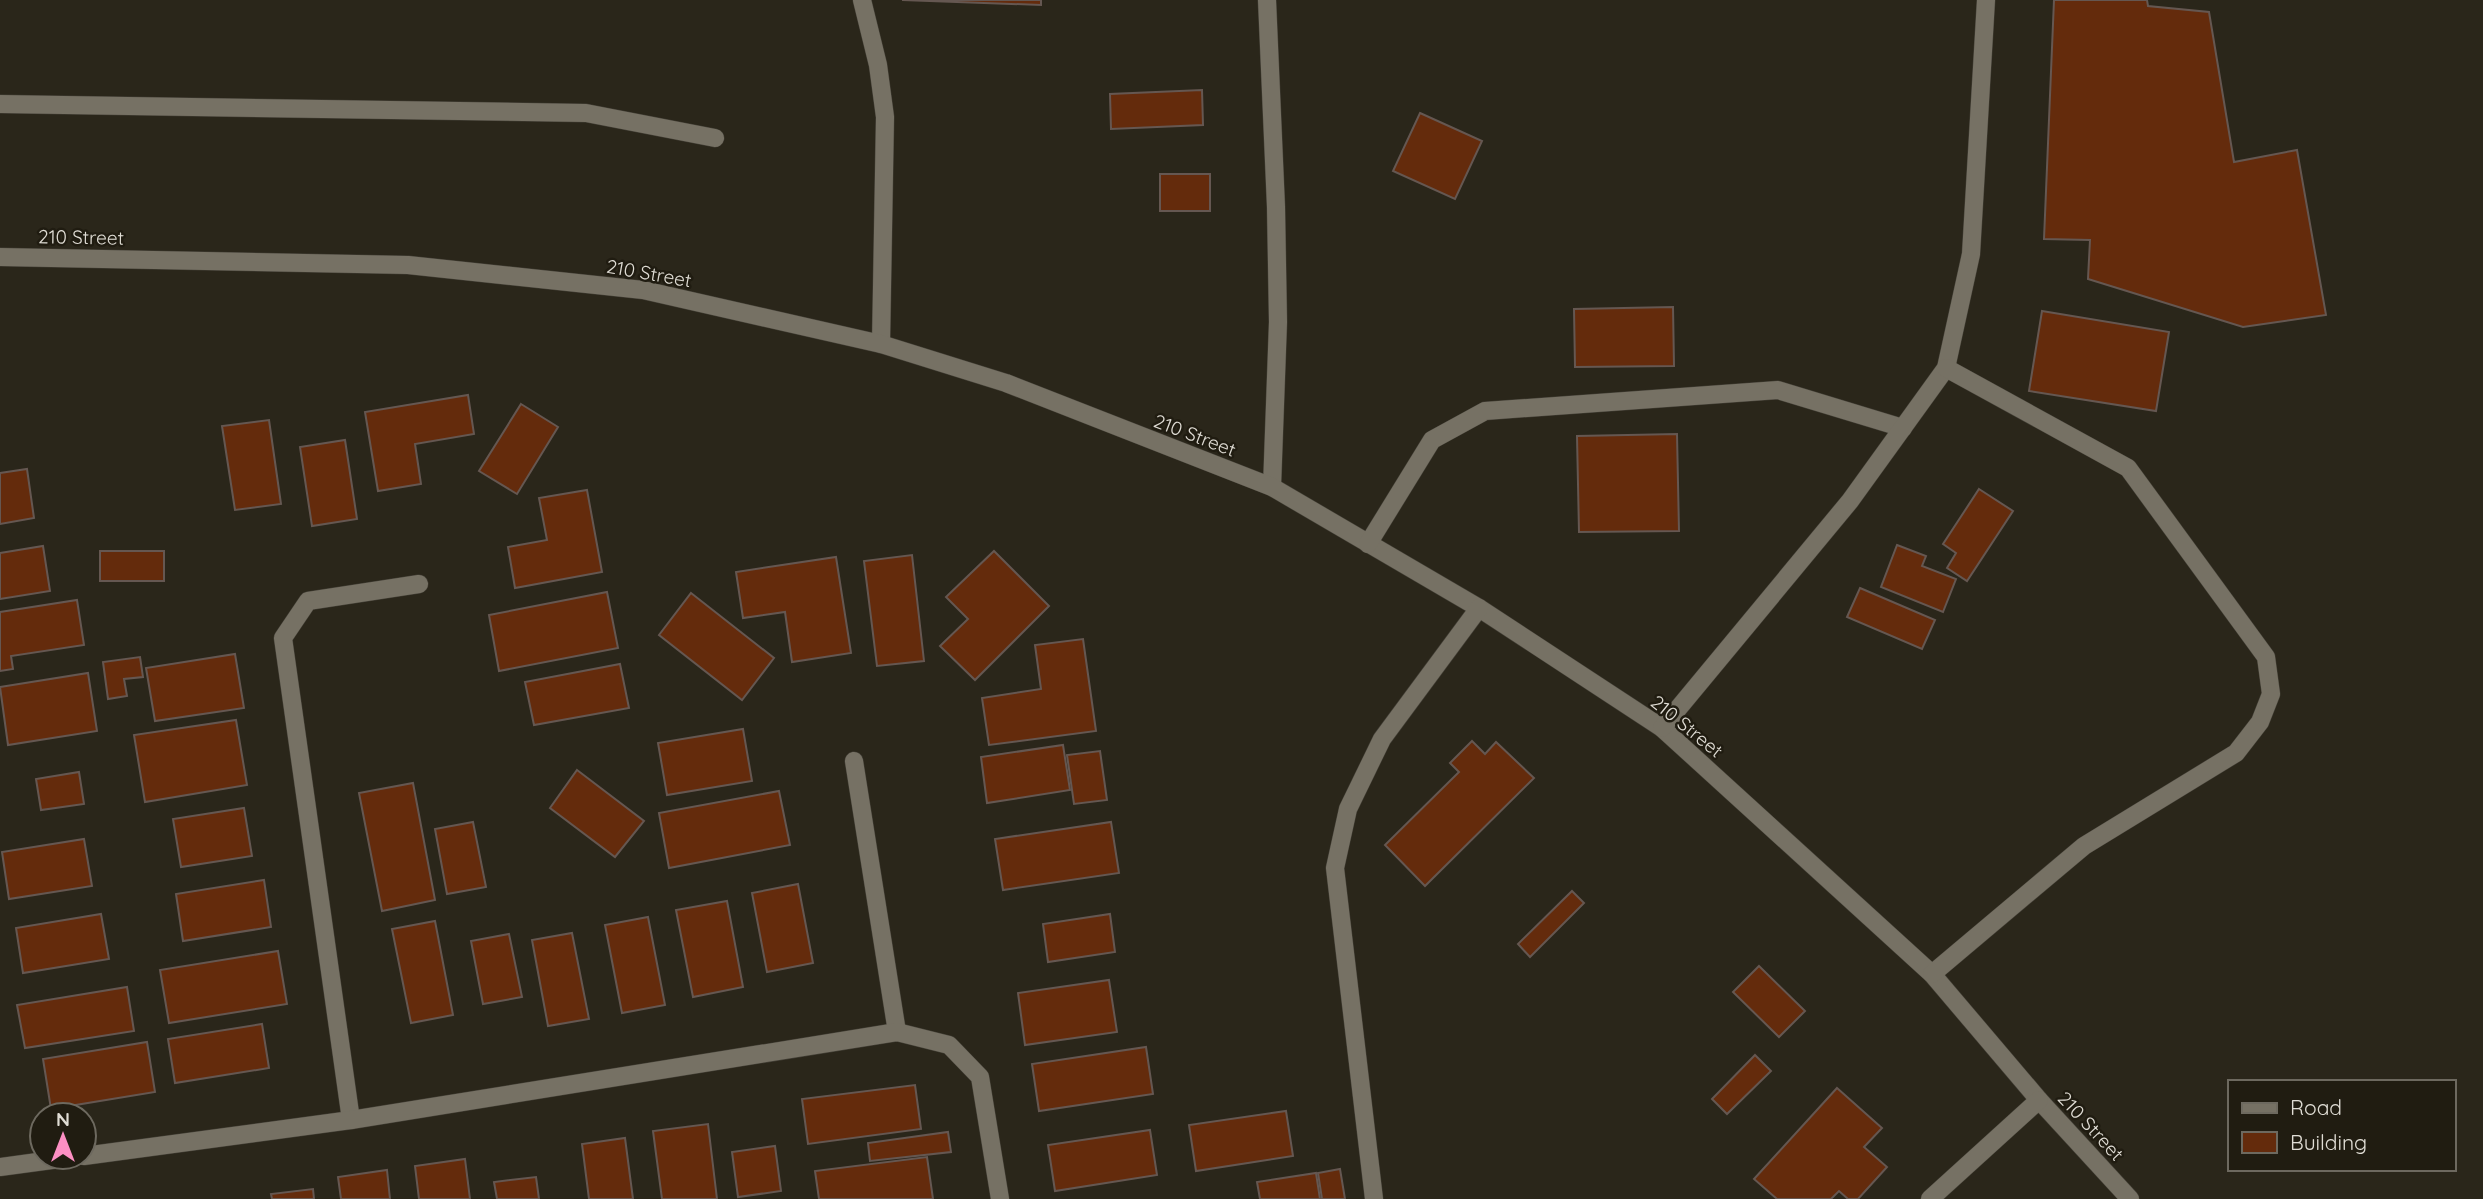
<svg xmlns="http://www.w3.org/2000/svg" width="2483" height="1199" font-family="Quicksand,sans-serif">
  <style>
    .building { fill: #642b0c; stroke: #655751; stroke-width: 2 }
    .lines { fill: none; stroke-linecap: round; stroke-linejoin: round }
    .minor-casing { stroke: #444037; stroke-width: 19 }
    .minor { stroke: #767164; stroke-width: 18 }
    .labels { text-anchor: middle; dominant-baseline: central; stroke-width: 5; stroke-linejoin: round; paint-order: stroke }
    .street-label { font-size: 19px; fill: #e0ddd5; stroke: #201c11 }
  </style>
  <rect width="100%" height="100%" fill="#2a261a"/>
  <g class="building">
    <polygon points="902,0 1041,0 1041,5"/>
    <polygon points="2054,0 2147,0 2148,6 2209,12 2234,162 2297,150 2326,315 2243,327 2088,279 2090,240 2044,239"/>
    <polygon points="1202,90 1203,125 1111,129 1110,94"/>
    <polygon points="1420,113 1482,141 1455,199 1393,171"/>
    <rect x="1160" y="174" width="50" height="37"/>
    <polygon points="1673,307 1674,366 1575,367 1574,309"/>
    <polygon points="2042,311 2169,332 2156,411 2029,391"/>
    <polygon points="468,395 474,434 415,444 421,484 378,491 365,412"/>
    <polygon points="521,404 558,427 517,494 479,471"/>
    <polygon points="269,420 281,504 235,510 222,426"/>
    <polygon points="1677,434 1679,531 1579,532 1577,436"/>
    <polygon points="345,440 357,519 312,526 300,447"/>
    <polygon points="27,469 34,518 0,524 0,473"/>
    <polygon points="1979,489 2013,511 1967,581 1947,568 1956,553 1943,544"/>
    <polygon points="587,490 602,572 515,588 508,547 547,540 539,498"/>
    <polygon points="1897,545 1926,556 1922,566 1956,579 1943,612 1881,587"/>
    <polygon points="43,546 50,591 0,599 0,553"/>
    <rect x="100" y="551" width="64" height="30"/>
    <polygon points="994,551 1049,606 975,680 940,646 968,619 946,597"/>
    <polygon points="912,555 924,661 877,666 864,561"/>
    <polygon points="836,557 851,653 792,662 785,612 743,618 736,572"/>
    <polygon points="1860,588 1935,620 1922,649 1847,617"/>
    <polygon points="607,592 618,648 499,671 489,615"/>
    <polygon points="691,593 774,658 742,700 659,635"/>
    <polygon points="77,600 84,645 11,656 13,669 0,671 0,612"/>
    <polygon points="1083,639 1096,731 989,745 982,698 1041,689 1035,645"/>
    <polygon points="235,654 244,708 155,721 146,668"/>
    <polygon points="140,657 143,677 124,679 127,696 108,699 103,662"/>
    <polygon points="620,664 629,708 534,725 525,682"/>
    <polygon points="88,673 97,731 8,745 0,687"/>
    <polygon points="236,720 247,785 145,802 134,735"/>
    <polygon points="743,729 752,781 667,795 658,743"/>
    <polygon points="1472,741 1485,754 1496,742 1534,778 1425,886 1385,845 1459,772 1450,763"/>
    <polygon points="1063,745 1070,790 987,803 981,757"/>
    <polygon points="1100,751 1107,800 1074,804 1067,755"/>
    <polygon points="577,770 644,821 615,857 550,808"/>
    <polygon points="79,772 84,804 41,810 36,779"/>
    <polygon points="413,783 435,900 382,911 359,793"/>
    <polygon points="779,791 790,845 669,868 659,813"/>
    <polygon points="244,808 252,856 181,867 173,819"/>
    <polygon points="473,822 486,887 447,894 435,829"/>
    <polygon points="1111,822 1119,873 1003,890 995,839"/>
    <polygon points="84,839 92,886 9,899 2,852"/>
    <polygon points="264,880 271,927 183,941 176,894"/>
    <polygon points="798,884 813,963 767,972 752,893"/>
    <polygon points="1572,891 1584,903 1530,957 1518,944"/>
    <polygon points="727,901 743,987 693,997 676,910"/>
    <polygon points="101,914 109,959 23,973 16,928"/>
    <polygon points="1110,914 1115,952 1048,962 1043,924"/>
    <polygon points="648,917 665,1005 622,1013 605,925"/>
    <polygon points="435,921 453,1015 411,1023 392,929"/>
    <polygon points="572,933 589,1019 548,1026 532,940"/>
    <polygon points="509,934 522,997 483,1004 471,941"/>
    <polygon points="278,951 287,1004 169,1023 160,970"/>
    <polygon points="1759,966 1805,1011 1779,1037 1733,992"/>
    <polygon points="1109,980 1117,1032 1025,1045 1018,993"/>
    <polygon points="127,987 134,1031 25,1048 17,1005"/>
    <polygon points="262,1024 269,1068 175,1083 168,1039"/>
    <polygon points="147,1042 155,1092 51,1109 43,1059"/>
    <polygon points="1146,1047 1153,1094 1039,1111 1032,1064"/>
    <polygon points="1755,1055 1771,1071 1727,1114 1712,1099"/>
    <polygon points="915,1085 921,1129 808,1144 802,1099"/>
    <polygon points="1837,1088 1882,1128 1864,1147 1887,1167 1858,1199 1848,1199 1839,1191 1831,1199 1777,1199 1754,1179"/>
    <polygon points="1286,1111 1293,1156 1196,1171 1189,1125"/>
    <polygon points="708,1124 717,1199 662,1199 653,1131"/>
    <polygon points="1150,1130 1157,1175 1055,1191 1048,1145"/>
    <polygon points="948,1132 951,1152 870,1161 868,1143"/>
    <polygon points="625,1138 633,1199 589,1199 582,1144"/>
    <polygon points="775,1146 781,1191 738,1197 732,1152"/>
    <polygon points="927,1157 933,1199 819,1199 815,1171"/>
    <polygon points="465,1159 470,1199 419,1199 415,1166"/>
    <polygon points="1340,1169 1345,1199 1322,1199 1318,1173"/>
    <polygon points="387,1170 390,1199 341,1199 338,1177"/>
    <polygon points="1316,1173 1320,1199 1260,1199 1257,1182"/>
    <polygon points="536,1177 539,1199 497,1199 494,1182"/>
    <polygon points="313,1189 314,1199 272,1199 271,1194"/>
  </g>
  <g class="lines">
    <defs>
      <g id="minor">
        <polyline points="862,0 878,65 885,117 881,344"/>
        <polyline points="1267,0 1276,207 1278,322 1272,487"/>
        <polyline points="0,104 586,113 715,138"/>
        <polyline points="0,257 408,265 643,290 881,344 1006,383 1272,487 1479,608 1662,728 1932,974 2039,1100 2130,1199"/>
        <polyline points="1368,544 1432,440 1485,411 1778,390 1903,428"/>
        <polyline points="1662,728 1850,501 1946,368 1971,254 1986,0"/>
        <polyline points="854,761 897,1032"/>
        <polyline points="1932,974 2084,846 2236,753 2260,722 2271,694 2266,657 2128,468 1946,368"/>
        <polyline points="351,1120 283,638 308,601 419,584"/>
        <polyline points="84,1156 351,1120 897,1032 949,1045 980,1077 1000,1199"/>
        <polyline points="0,1167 74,1157"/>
        <polyline points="1374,1199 1335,868 1348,809 1382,739 1479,608"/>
        <polyline points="1930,1199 2039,1100"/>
      </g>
    </defs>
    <use href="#minor" class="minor-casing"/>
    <use href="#minor" class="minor"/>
  </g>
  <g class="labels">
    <g class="street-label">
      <text transform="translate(81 237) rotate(1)">210 Street</text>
      <text transform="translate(649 273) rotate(10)">210 Street</text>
      <text transform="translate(1195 435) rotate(21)">210 Street</text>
      <text transform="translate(1687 726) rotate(39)">210 Street</text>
      <text transform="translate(2091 1126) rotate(47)">210 Street</text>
    </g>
  </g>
  <rect x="2228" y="1080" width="228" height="91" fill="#201c11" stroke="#6d695f" stroke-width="2"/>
  <rect x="2242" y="1103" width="35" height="10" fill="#767164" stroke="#6d695f" stroke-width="2"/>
  <text x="2290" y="1115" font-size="21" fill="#e0ddd5">Road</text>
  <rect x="2242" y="1132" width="35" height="21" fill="#642b0c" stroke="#6d695f" stroke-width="2"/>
  <text x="2290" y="1150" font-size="21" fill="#e0ddd5">Building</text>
  <g transform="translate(63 1136)"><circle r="33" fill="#201c11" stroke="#6d695f" stroke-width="2"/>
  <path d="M0-5L12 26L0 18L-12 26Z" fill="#fc8fc3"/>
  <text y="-10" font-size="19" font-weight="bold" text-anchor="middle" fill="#e0ddd5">N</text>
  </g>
</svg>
